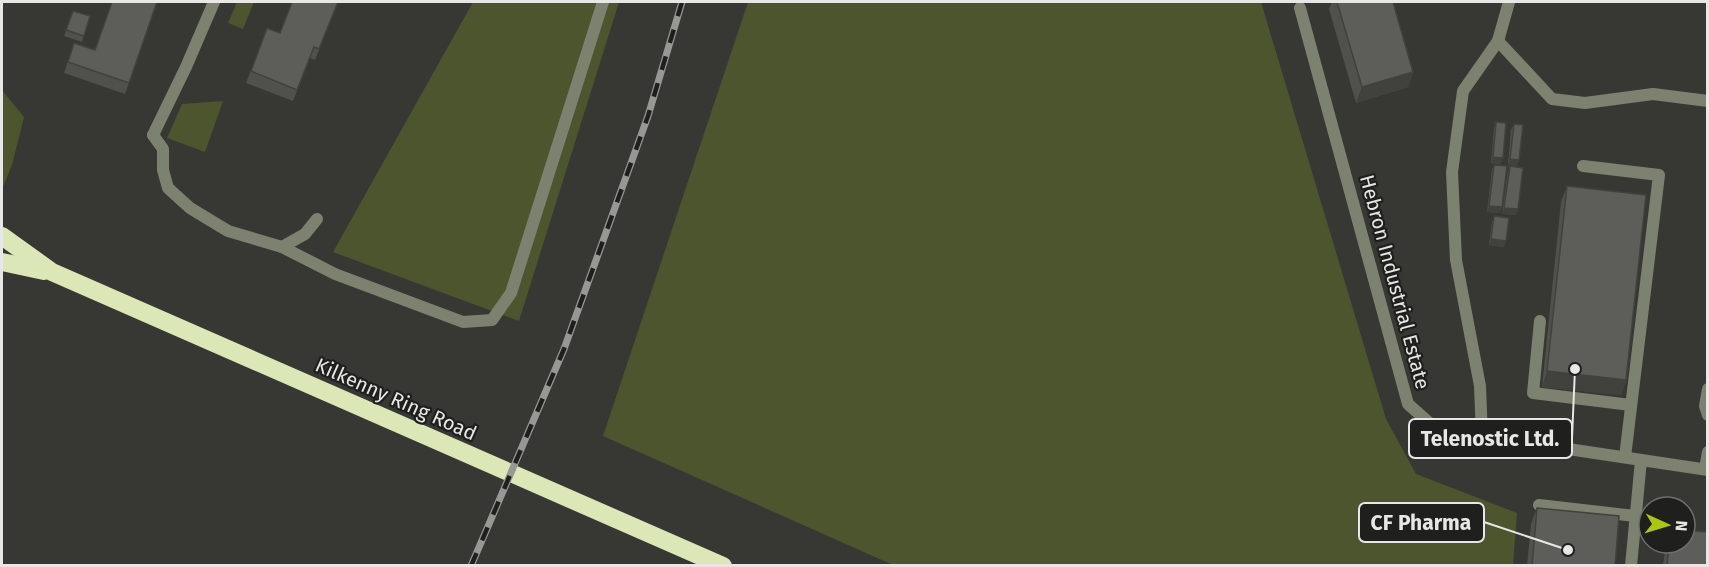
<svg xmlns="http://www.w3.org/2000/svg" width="1709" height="567" font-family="'Fira Sans',sans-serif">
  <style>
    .green { fill: #4d552f }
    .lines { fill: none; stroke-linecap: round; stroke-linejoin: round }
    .lane { stroke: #7d816f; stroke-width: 12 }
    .street { stroke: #7d816f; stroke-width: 12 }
    .highway { stroke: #dce7b8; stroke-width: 18 }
    .rail-casing { stroke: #979894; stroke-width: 7 }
    .rail { stroke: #1f1f1d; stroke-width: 4.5; stroke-dasharray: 14; stroke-linecap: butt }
    .wall { fill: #50514d }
    .shaded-wall { fill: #41423e }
    .building { fill: #5d5e59; stroke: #41423e; stroke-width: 1.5 }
    .labels { text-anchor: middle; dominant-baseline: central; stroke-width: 4.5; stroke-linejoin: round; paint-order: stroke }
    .street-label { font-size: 20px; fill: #e7e8e5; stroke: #1f1f1d }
    .leader { fill: none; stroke: #e7e8e5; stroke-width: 2 }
    .callout-dot { fill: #e7e8e5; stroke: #1f1f1d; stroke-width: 2 }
    .callout { fill: #1f1f1d; stroke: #e7e8e5; stroke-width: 2 }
    .callout-label { font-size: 21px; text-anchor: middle; font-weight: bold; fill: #e7e8e5 }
  </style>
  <rect width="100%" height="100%" fill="#373834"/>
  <g class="green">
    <polygon points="237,2 254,2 243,29 228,23"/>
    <polygon points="473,2 619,2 519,321 333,252"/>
    <polygon points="748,2 1261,2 1386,419 1416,474 1517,513 1513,565 893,565 603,436"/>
    <polygon points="2,90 24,117 12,165 2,189"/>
    <polygon points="223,101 205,152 167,138 182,104"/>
  </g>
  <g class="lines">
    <g class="lane">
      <polyline points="1498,41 1552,99 1585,103 1653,94 1708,101"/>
      <polyline points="153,135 163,149 163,170 168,188 190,208 228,231 282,247 335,274 463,322 492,320 511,293 603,2"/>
      <polyline points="1583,166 1659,175 1625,457"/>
      <polyline points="282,247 305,234 317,219"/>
      <polyline points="1540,321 1533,393 1631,405"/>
      <polyline points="1708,389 1705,406 1708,415"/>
      <polyline points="1482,436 1480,386 1456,260 1452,172 1463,91 1498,41 1509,2"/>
      <polyline points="1705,469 1708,452"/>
      <polyline points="1539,505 1635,516"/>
      <polyline points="1631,566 1641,460"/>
    </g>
    <g class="street">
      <polyline points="1300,8 1408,404 1434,427 1482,436 1708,470"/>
      <polyline points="153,135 186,67 214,2"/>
    </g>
    <g class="highway">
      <polyline points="2,236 52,272 723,566"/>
      <polyline points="2,262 44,271"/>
    </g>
    <defs>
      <polyline id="rail" points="471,566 564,349 648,116 682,2"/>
    </defs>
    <use href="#rail" class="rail-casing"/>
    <use href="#rail" class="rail"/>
  </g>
  <g class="wall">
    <polygon points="157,2 125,94 64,73 74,43 95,50"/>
    <polygon points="338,2 315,60 310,58 293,101 246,83 267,28 280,33"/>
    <polygon points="1332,2 1393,2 1413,72 1408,87 1356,103 1329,9"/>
    <polygon points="73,11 90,16 82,42 64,36"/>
    <polygon points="1496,122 1503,158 1500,164 1491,163 1494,128"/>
    <polygon points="1514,124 1517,166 1508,165 1511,130"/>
    <polygon points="1494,165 1500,213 1487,212 1492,170"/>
    <polygon points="1510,166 1516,215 1502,214 1508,172"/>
    <polygon points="1567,186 1626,380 1621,395 1542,387 1561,202"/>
    <polygon points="1494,216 1504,247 1489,245 1492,222"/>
    <polygon points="1537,508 1615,566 1527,566 1531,524"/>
    <polygon points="1666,543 1685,543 1707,566 1663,566"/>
  </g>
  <g class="shaded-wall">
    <polygon points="1413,72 1408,87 1356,103 1362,87"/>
    <polygon points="1493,157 1503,158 1500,164 1491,163"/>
    <polygon points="1510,159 1519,160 1517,166 1508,165"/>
    <polygon points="1489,206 1502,207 1500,213 1487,212"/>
    <polygon points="1504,208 1518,209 1516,215 1502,214"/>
    <polygon points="1491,239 1506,241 1504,247 1489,245"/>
    <polygon points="1547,371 1626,380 1621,395 1542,387"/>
  </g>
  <g class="building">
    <polygon points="112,2 157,2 129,83 68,62 74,43 95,50"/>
    <polygon points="292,2 338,2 319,49 314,47 297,90 251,71 267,28 280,33"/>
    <polygon points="1337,2 1393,2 1413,72 1362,87"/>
    <polygon points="73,11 90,16 84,36 66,30"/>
    <polygon points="1496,122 1506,123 1503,158 1493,157"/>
    <polygon points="1514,124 1523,125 1519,160 1510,159"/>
    <polygon points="1494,165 1507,166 1502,207 1489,206"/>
    <polygon points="1510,166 1523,168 1518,209 1504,208"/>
    <polygon points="1567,186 1646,195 1626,380 1547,371"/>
    <polygon points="1494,216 1509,218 1506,241 1491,239"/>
    <polygon points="1537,508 1619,516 1615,566 1532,566"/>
    <polygon points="1685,530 1707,532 1707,566 1667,566 1669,543 1685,543"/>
  </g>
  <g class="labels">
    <g class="street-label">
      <text transform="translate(1395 282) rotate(75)">Hebron Industrial Estate</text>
      <text transform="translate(396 399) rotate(24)">Kilkenny Ring Road</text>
    </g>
  </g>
  <path class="leader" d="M1575 369L1572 438M1568 550L1484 522"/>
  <g class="callout-dot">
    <circle cx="1575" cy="369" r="6"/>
    <circle cx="1568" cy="550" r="6"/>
  </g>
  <g class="callout">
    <rect x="1409" y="419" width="163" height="39" rx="6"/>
    <rect x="1359" y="503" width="125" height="39" rx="6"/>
  </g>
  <g class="callout-label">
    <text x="1490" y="446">Telenostic Ltd.</text>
    <text x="1421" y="530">CF Pharma</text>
  </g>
  <rect width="1709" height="567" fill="none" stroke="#e7e8e5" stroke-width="6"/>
  <g transform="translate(1667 525) rotate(94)"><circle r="28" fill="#1f1f1d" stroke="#6f6f6d" stroke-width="1.5"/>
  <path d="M0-4.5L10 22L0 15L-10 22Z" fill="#adc60e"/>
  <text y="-9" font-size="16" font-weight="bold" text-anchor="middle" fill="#e7e8e5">N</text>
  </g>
</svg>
